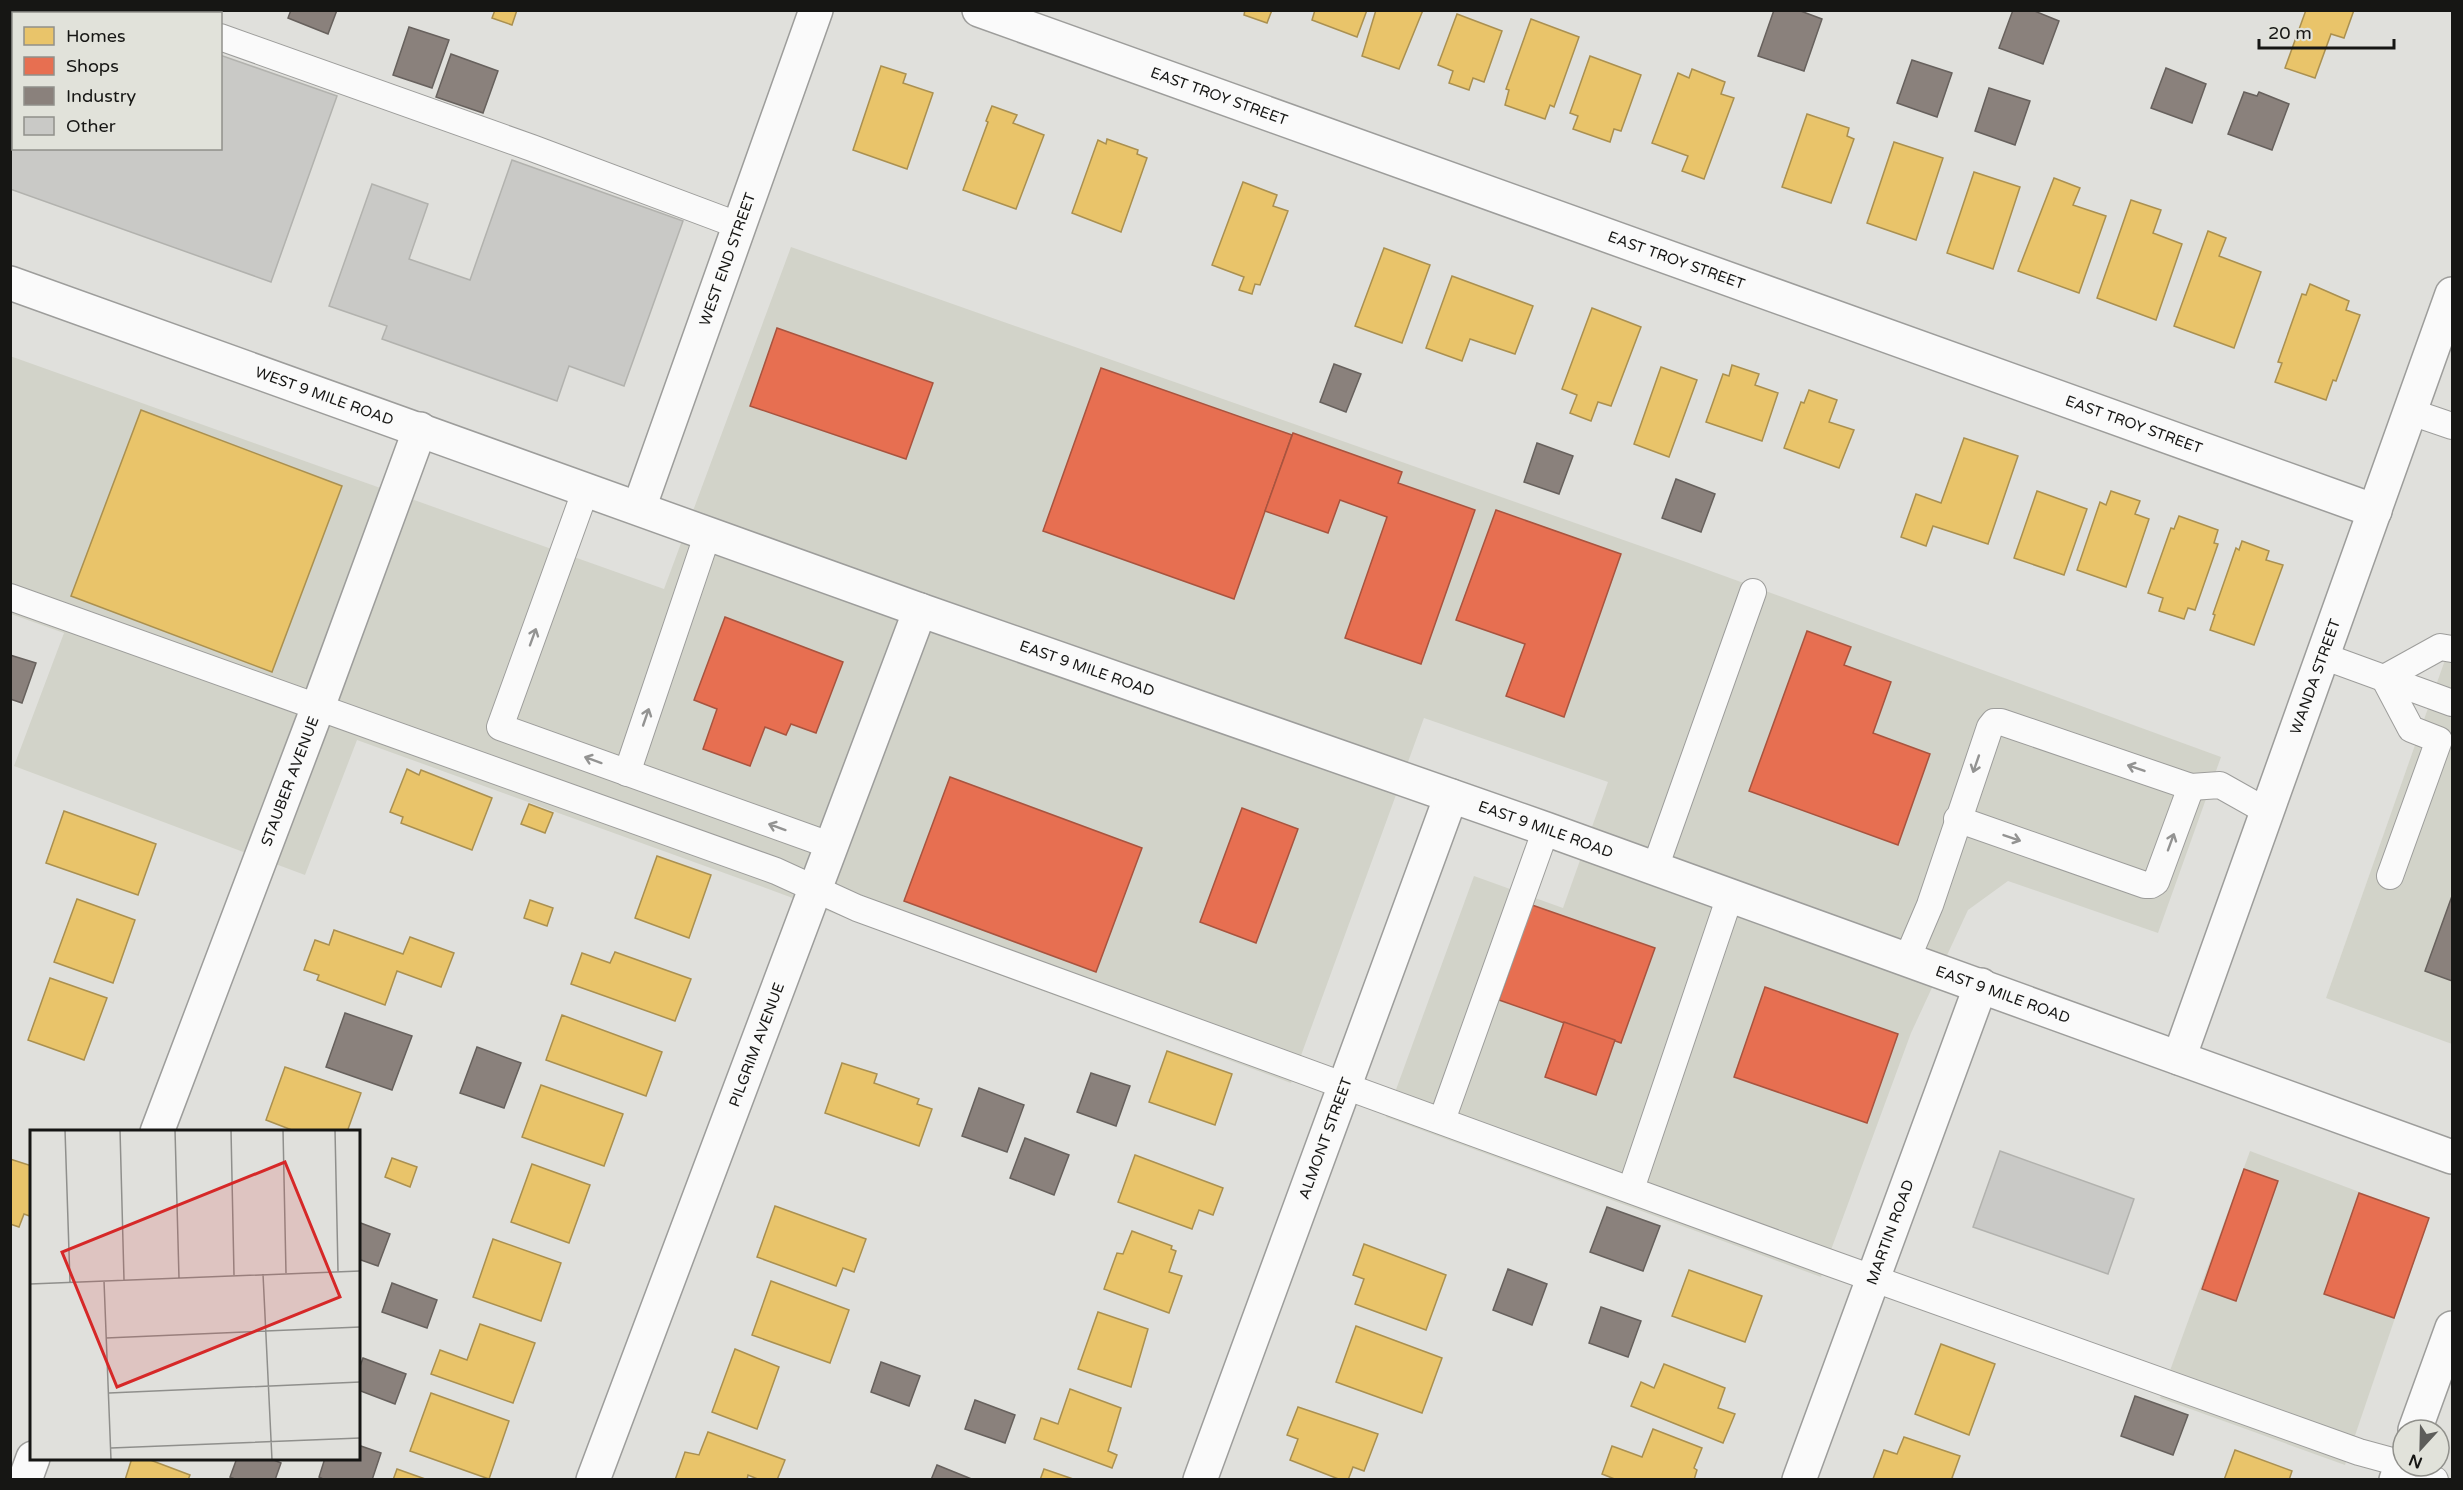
<svg xmlns="http://www.w3.org/2000/svg" width="2463" height="1490" font-family="'Varela Round',sans-serif">
  <style>
    .built { fill: #d2d3c9 }
    .homes { fill: #e9c46a; stroke: #aa9050; stroke-width: 1.5 }
    .shops { fill: #e76f51; stroke: #a8543f; stroke-width: 1.5 }
    .industry { fill: #8a817c; stroke: #67615d; stroke-width: 1.5 }
    .building { fill: #c9c9c6; stroke: #b2b2ae; stroke-width: 1.5 }
    .lines { fill: none; stroke-linecap: round; stroke-linejoin: round }
    .lane-casing { stroke: #9d9d9b; stroke-width: 28 }
    .street-casing { stroke: #9d9d9b; stroke-width: 36 }
    .secondary-casing { stroke: #9d9d9b; stroke-width: 36 }
    .lane { stroke: #fafafa; stroke-width: 26 }
    .street { stroke: #fafafa; stroke-width: 33 }
    .secondary { stroke: #fafafa; stroke-width: 33 }
    .oneway { stroke: #939392 }
    .labels { text-anchor: middle; dominant-baseline: central; stroke-width: 6; stroke-linejoin: round; paint-order: stroke }
    .street-label { font-size: 15px; fill: #161614; stroke: #e1e2da }
    .inset-road { fill: none; stroke: #8f8f8c; stroke-width: 1.5 }
    .view { fill: #d62828; fill-opacity: 0.15; stroke: #d62828; stroke-width: 3 }
    .inset-edge { fill: none; stroke: #161614; stroke-width: 3 }
  </style>
  <rect width="100%" height="100%" fill="#e0e0dc"/>
  <g class="built">
    <polygon points="791,247 1686,562 2221,757 2158,933 2008,881 1968,910 1911,1033 1821,1277 1386,1117 1474,876 1563,908 1608,782 1424,718 1291,1083 763,887 357,740 305,875 14,766 64,633 11,614 10,356 664,589"/>
    <polygon points="2452,640 2452,1044 2326,998"/>
    <polygon points="2250,1151 2429,1218 2345,1465 2160,1398"/>
  </g>
  <g class="homes">
    <polygon points="495,10 517,10 512,25 492,18"/>
    <polygon points="1245,10 1272,10 1267,23 1244,15"/>
    <polygon points="1315,10 1367,10 1357,37 1312,20"/>
    <polygon points="1376,10 1423,10 1399,69 1362,56"/>
    <polygon points="2306,10 2354,10 2344,38 2331,34 2315,78 2285,68"/>
    <polygon points="1457,14 1502,31 1484,82 1473,78 1469,90 1449,83 1453,71 1438,65"/>
    <polygon points="1531,19 1579,37 1554,107 1550,105 1545,119 1505,105 1509,90 1506,89"/>
    <polygon points="1590,56 1641,75 1621,131 1614,129 1610,142 1573,129 1578,116 1570,113"/>
    <polygon points="881,66 906,74 903,83 933,93 907,169 853,150"/>
    <polygon points="1692,69 1725,82 1721,94 1734,98 1704,179 1682,171 1688,156 1652,143 1678,73 1689,78"/>
    <polygon points="992,106 1017,115 1013,123 1044,135 1016,209 963,190 988,122 986,121"/>
    <polygon points="1807,114 1849,128 1847,136 1854,139 1831,203 1782,187"/>
    <polygon points="1107,139 1138,150 1137,154 1147,158 1121,232 1072,213 1098,140 1106,144"/>
    <polygon points="1894,142 1943,158 1916,240 1867,223"/>
    <polygon points="1974,172 2020,187 1993,269 1947,253"/>
    <polygon points="2054,178 2080,188 2073,205 2106,216 2079,293 2018,271"/>
    <polygon points="1243,182 1277,195 1273,206 1288,211 1260,285 1255,284 1252,294 1239,290 1244,277 1212,265"/>
    <polygon points="2131,200 2161,210 2153,233 2182,244 2156,320 2097,298"/>
    <polygon points="2208,231 2226,238 2219,256 2261,272 2234,348 2174,326"/>
    <polygon points="1384,248 1430,265 1402,343 1355,326"/>
    <polygon points="1452,276 1533,306 1515,354 1470,339 1462,361 1426,348"/>
    <polygon points="2310,284 2349,301 2346,310 2360,315 2336,381 2333,380 2326,400 2275,382 2282,363 2278,362 2302,294 2306,295"/>
    <polygon points="1592,308 1641,327 1611,406 1598,402 1591,421 1570,413 1577,395 1562,389"/>
    <polygon points="1732,365 1759,374 1755,385 1778,393 1762,441 1706,422 1723,374 1729,376"/>
    <polygon points="1661,367 1697,380 1669,457 1634,444"/>
    <polygon points="1809,390 1837,400 1829,422 1854,430 1839,468 1784,448 1801,402 1804,403"/>
    <polygon points="141,410 342,486 272,672 71,596"/>
    <polygon points="1964,438 2018,456 1988,544 1933,526 1926,546 1901,537 1916,494 1941,503"/>
    <polygon points="2037,491 2087,509 2064,575 2014,558"/>
    <polygon points="2111,491 2140,501 2135,514 2149,519 2126,587 2077,570 2100,502 2106,505"/>
    <polygon points="2179,516 2218,530 2214,543 2218,544 2195,610 2188,608 2184,619 2159,611 2163,598 2148,593 2171,528 2174,529"/>
    <polygon points="2242,541 2269,551 2266,560 2283,565 2254,645 2210,630 2215,615 2213,614 2236,548 2239,550"/>
    <polygon points="407,769 419,775 421,770 492,798 472,850 401,823 403,817 390,812"/>
    <polygon points="529,804 553,813 545,833 521,824"/>
    <polygon points="64,811 156,844 138,895 46,863"/>
    <polygon points="657,856 711,875 689,938 635,918"/>
    <polygon points="77,899 135,920 113,983 54,962"/>
    <polygon points="530,900 553,908 547,926 524,918"/>
    <polygon points="334,930 403,954 410,937 454,953 441,987 397,971 385,1005 317,980 319,975 304,970 315,940 329,945"/>
    <polygon points="615,952 691,979 675,1021 571,984 582,953 610,963"/>
    <polygon points="50,978 107,998 84,1060 28,1040"/>
    <polygon points="562,1015 662,1052 646,1096 546,1060"/>
    <polygon points="1167,1051 1232,1074 1215,1125 1149,1102"/>
    <polygon points="842,1063 877,1074 874,1083 919,1099 917,1104 932,1109 919,1146 825,1113"/>
    <polygon points="285,1067 361,1093 347,1132 297,1132 266,1120"/>
    <polygon points="541,1085 623,1114 604,1166 522,1137"/>
    <polygon points="1135,1155 1223,1188 1213,1215 1199,1210 1192,1229 1118,1202"/>
    <polygon points="392,1158 417,1167 410,1187 385,1177"/>
    <polygon points="10,1159 32,1166 32,1217 24,1214 19,1227 10,1224"/>
    <polygon points="532,1164 590,1185 569,1243 511,1222"/>
    <polygon points="775,1206 866,1239 854,1272 843,1268 836,1286 757,1257"/>
    <polygon points="1132,1231 1172,1246 1171,1249 1176,1251 1169,1272 1182,1276 1169,1313 1104,1289 1117,1253 1123,1254"/>
    <polygon points="493,1239 561,1263 541,1321 473,1297"/>
    <polygon points="1364,1244 1446,1275 1426,1330 1355,1304 1364,1279 1353,1275"/>
    <polygon points="1689,1270 1762,1296 1745,1342 1672,1316"/>
    <polygon points="771,1281 849,1310 830,1363 752,1335"/>
    <polygon points="1098,1312 1148,1329 1131,1387 1078,1369"/>
    <polygon points="480,1324 535,1343 513,1403 431,1374 440,1350 467,1360"/>
    <polygon points="1356,1326 1442,1358 1422,1413 1336,1382"/>
    <polygon points="1941,1344 1995,1364 1969,1435 1915,1414"/>
    <polygon points="735,1349 779,1367 757,1429 712,1412"/>
    <polygon points="1664,1364 1725,1388 1718,1408 1735,1414 1723,1443 1631,1406 1641,1382 1654,1388"/>
    <polygon points="1070,1389 1121,1408 1108,1451 1117,1455 1112,1468 1034,1439 1041,1418 1058,1424"/>
    <polygon points="431,1393 509,1421 489,1479 410,1451"/>
    <polygon points="1298,1407 1378,1434 1364,1471 1353,1467 1348,1480 1341,1480 1290,1460 1298,1439 1287,1435"/>
    <polygon points="1653,1429 1702,1448 1694,1468 1697,1470 1694,1480 1617,1480 1602,1474 1612,1446 1642,1457"/>
    <polygon points="708,1432 785,1460 777,1480 760,1480 748,1475 747,1480 675,1480 685,1452 699,1455"/>
    <polygon points="1904,1437 1960,1456 1952,1478 1956,1480 1873,1479 1884,1450 1897,1454"/>
    <polygon points="2235,1450 2292,1471 2289,1480 2224,1480"/>
    <polygon points="132,1458 145,1458 190,1475 188,1480 125,1480"/>
    <polygon points="397,1469 428,1480 393,1480"/>
    <polygon points="1044,1469 1076,1480 1040,1480"/>
  </g>
  <g class="shops">
    <polygon points="777,328 933,383 906,459 750,406"/>
    <polygon points="1101,368 1292,435 1234,599 1043,531"/>
    <polygon points="1293,433 1402,472 1398,483 1475,510 1421,664 1345,638 1387,517 1340,500 1328,533 1265,511"/>
    <polygon points="1496,510 1621,554 1564,717 1506,696 1525,644 1456,620"/>
    <polygon points="725,617 843,662 816,733 791,724 786,735 765,727 750,766 703,749 717,709 694,700"/>
    <polygon points="1807,631 1851,647 1844,665 1891,682 1873,733 1930,754 1898,845 1749,791"/>
    <polygon points="950,777 1142,848 1096,972 904,901"/>
    <polygon points="1242,808 1298,829 1256,943 1200,922"/>
    <polygon points="1532,905 1655,948 1621,1043 1499,1000"/>
    <polygon points="1765,987 1898,1034 1867,1123 1734,1077"/>
    <polygon points="1564,1022 1615,1040 1596,1095 1545,1077"/>
    <polygon points="2244,1169 2278,1181 2236,1301 2202,1289"/>
    <polygon points="2359,1193 2429,1218 2394,1318 2324,1294"/>
  </g>
  <g class="industry">
    <polygon points="291,10 337,10 328,34 288,18"/>
    <polygon points="1774,10 1798,10 1822,19 1804,71 1758,56"/>
    <polygon points="2013,10 2032,10 2059,21 2043,64 1999,48"/>
    <polygon points="409,27 449,40 432,88 393,75"/>
    <polygon points="451,54 498,71 483,113 436,97"/>
    <polygon points="1912,60 1952,73 1937,117 1897,103"/>
    <polygon points="2166,68 2206,84 2192,123 2151,108"/>
    <polygon points="1989,88 2030,101 2015,145 1975,131"/>
    <polygon points="2244,92 2257,96 2259,92 2289,104 2272,150 2228,134"/>
    <polygon points="1334,364 1361,374 1346,412 1320,402"/>
    <polygon points="1537,443 1573,456 1559,494 1524,482"/>
    <polygon points="1676,479 1715,494 1701,532 1662,518"/>
    <polygon points="10,655 36,663 22,703 10,699"/>
    <polygon points="2452,896 2452,981 2425,971"/>
    <polygon points="345,1013 412,1036 392,1090 326,1067"/>
    <polygon points="477,1047 521,1063 504,1108 460,1093"/>
    <polygon points="1091,1073 1130,1086 1116,1126 1077,1112"/>
    <polygon points="979,1088 1024,1105 1007,1152 962,1136"/>
    <polygon points="1025,1138 1069,1155 1054,1195 1010,1178"/>
    <polygon points="1607,1207 1660,1226 1643,1271 1590,1252"/>
    <polygon points="358,1222 390,1234 378,1266 358,1259"/>
    <polygon points="1508,1269 1547,1284 1532,1325 1493,1310"/>
    <polygon points="392,1283 437,1300 427,1328 382,1312"/>
    <polygon points="1601,1307 1641,1321 1628,1357 1589,1343"/>
    <polygon points="363,1358 406,1374 395,1404 358,1390 358,1372"/>
    <polygon points="881,1362 920,1376 909,1406 871,1392"/>
    <polygon points="2135,1396 2188,1415 2173,1455 2121,1436"/>
    <polygon points="975,1400 1015,1415 1005,1443 965,1429"/>
    <polygon points="358,1445 381,1453 372,1480 325,1480 319,1477 325,1458 358,1458"/>
    <polygon points="237,1458 269,1458 281,1463 275,1480 237,1480 230,1477"/>
    <polygon points="937,1465 974,1480 931,1480"/>
  </g>
  <g class="building">
    <polygon points="10,10 96,10 104,14 14,14 14,148 220,148 220,55 337,96 271,282 10,189"/>
    <polygon points="512,160 683,221 624,386 569,366 557,401 382,339 387,326 329,306 372,184 428,204 409,259 470,280"/>
    <polygon points="2000,1151 2134,1199 2108,1274 1973,1227"/>
  </g>
  <g class="lines">
    <defs>
      <g id="lane">
        <polyline points="145,10 153,14"/>
        <polyline points="220,37 532,148 740,226"/>
        <polyline points="2411,412 2452,426"/>
        <polyline points="586,489 500,727 832,846"/>
        <polyline points="10,597 776,871 857,908 1830,1263 2359,1452 2403,1464"/>
        <polyline points="2323,656 2452,703"/>
        <polyline points="627,773 708,533"/>
        <polyline points="1957,819 2145,885 2151,885 2156,882 2191,787"/>
        <polyline points="1655,868 1753,592"/>
        <polyline points="2390,876 2439,740 2411,729 2384,678 2440,647 2452,649"/>
        <polyline points="1907,959 1930,905 1990,727 1994,722 2001,722 2191,787 2220,785 2268,812"/>
        <polyline points="1442,1120 1546,829"/>
        <polyline points="1631,1189 1730,896"/>
        <polyline points="2407,1466 2435,1480"/>
      </g>
      <g id="street">
        <path id="s1" d="M979,10l1396,501"/>
        <path id="s2" d="M639,508l177,-498"/>
        <path id="s3" d="M2179,1058l273,-764"/>
        <path id="s4" d="M157,1132l161,-425 102,-278"/>
        <polyline points="2415,1430 2452,1328"/>
        <polyline points="25,1480 33,1458"/>
        <path id="s5" d="M593,1480l327,-870"/>
        <path id="s6" d="M1200,1480l251,-684"/>
        <path id="s7" d="M1799,1480l182,-495"/>
        <polyline points="2396,1480 2403,1461"/>
      </g>
      <g id="secondary">
        <path id="s8" d="M10,283l910,327 626,219 906,328"/>
      </g>
    </defs>
    <use href="#lane" class="lane-casing"/>
    <use href="#street" class="street-casing"/>
    <use href="#secondary" class="secondary-casing"/>
    <use href="#lane" class="lane"/>
    <use href="#street" class="street"/>
    <use href="#secondary" class="secondary"/>
  </g>
  <defs><path id="oneway-shaft" d="M-6 0H5M1.5-3L5.5 0L1.5 3" fill="none" stroke-width="1.6" stroke-linecap="round" stroke-linejoin="round" transform="scale(1.5)"/></defs>
  <g class="oneway">
    <use href="#oneway-shaft" transform="translate(533 637) rotate(-70)"/>
    <use href="#oneway-shaft" transform="translate(646 717) rotate(-71)"/>
    <use href="#oneway-shaft" transform="translate(593 760) rotate(-160)"/>
    <use href="#oneway-shaft" transform="translate(1976 764) rotate(109)"/>
    <use href="#oneway-shaft" transform="translate(2136 768) rotate(-161)"/>
    <use href="#oneway-shaft" transform="translate(777 827) rotate(-160)"/>
    <use href="#oneway-shaft" transform="translate(2012 838) rotate(19)"/>
    <use href="#oneway-shaft" transform="translate(2171 842) rotate(-70)"/>
  </g>
  <g class="labels">
    <g class="street-label">
      <text stroke="none"><textPath href="#s1" startOffset="255">EAST TROY STREET</textPath></text>
      <text stroke="none"><textPath href="#s2" startOffset="264">WEST END STREET</textPath></text>
      <text stroke="none"><textPath href="#s1" startOffset="741">EAST TROY STREET</textPath></text>
      <text stroke="none"><textPath href="#s8" startOffset="334">WEST 9 MILE ROAD</textPath></text>
      <text stroke="none"><textPath href="#s1" startOffset="1227">EAST TROY STREET</textPath></text>
      <text stroke="none"><textPath href="#s8" startOffset="1144">EAST 9 MILE ROAD</textPath></text>
      <text stroke="none"><textPath href="#s3" startOffset="405">WANDA STREET</textPath></text>
      <text stroke="none"><textPath href="#s4" startOffset="375">STAUBER AVENUE</textPath></text>
      <text stroke="none"><textPath href="#s8" startOffset="1630">EAST 9 MILE ROAD</textPath></text>
      <text stroke="none"><textPath href="#s8" startOffset="2116">EAST 9 MILE ROAD</textPath></text>
      <text stroke="none"><textPath href="#s5" startOffset="465">PILGRIM AVENUE</textPath></text>
      <text stroke="none"><textPath href="#s6" startOffset="364">ALMONT STREET</textPath></text>
      <text stroke="none"><textPath href="#s7" startOffset="264">MARTIN ROAD</textPath></text>
    </g>
  </g>
  <g transform="translate(30 1130)">
    <rect width="330" height="330" fill="#e0e0dc"/>
    <path class="inset-road" d="M35,0l5,152M90,0l4,150M145,0l4,148M201,0l3,145M253,0l3,143M305,0l3,141M233,144l9,186M74,151l7,179M0,154l330,-13M76,208l254,-11M79,263l251,-11M81,318l249,-10"/>
    <path class="view" d="M255,32l55,135 -223,90 -55,-135z"/>
    <rect width="330" height="330" class="inset-edge"/>
  </g>
  <rect width="2463" height="1490" fill="none" stroke="#161614" stroke-width="24"/>
  <rect x="12" y="12" width="210" height="138" fill="#e1e2da" stroke="#90908b" stroke-width="1.5"/>
  <rect x="24" y="27" width="30" height="18" fill="#e9c46a" stroke="#90908b" stroke-width="1.5"/>
  <text x="66" y="42" font-size="18" fill="#161614">Homes</text>
  <rect x="24" y="57" width="30" height="18" fill="#e76f51" stroke="#90908b" stroke-width="1.5"/>
  <text x="66" y="72" font-size="18" fill="#161614">Shops</text>
  <rect x="24" y="87" width="30" height="18" fill="#8a817c" stroke="#90908b" stroke-width="1.5"/>
  <text x="66" y="102" font-size="18" fill="#161614">Industry</text>
  <rect x="24" y="117" width="30" height="18" fill="#c9c9c6" stroke="#90908b" stroke-width="1.5"/>
  <text x="66" y="132" font-size="18" fill="#161614">Other</text>
  <g transform="translate(2421 1448) rotate(202)"><circle r="28" fill="#e1e2da" stroke="#90908b" stroke-width="1.5"/>
  <path d="M0-4.5L10 22L0 15L-10 22Z" fill="#5d5d5a"/>
  <text y="-9" font-size="16" font-weight="bold" text-anchor="middle" fill="#161614">N</text>
  </g>
  <path d="M2259 39v9h135v-9" fill="none" stroke="#161614" stroke-width="3"/>
  <text x="2268" y="39" font-size="18" fill="#161614" stroke="#e1e2da" stroke-width="4.5" paint-order="stroke">20 m</text>
</svg>
